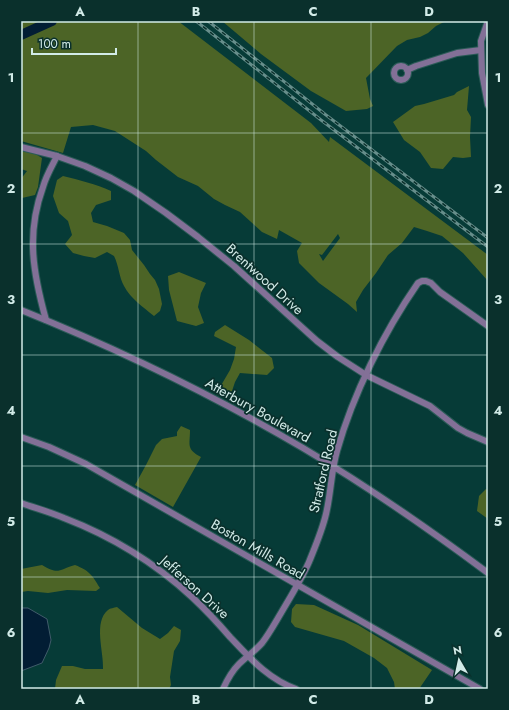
<svg xmlns="http://www.w3.org/2000/svg" width="509" height="710" font-family="Jost,sans-serif">
  <style>
    .green { fill: #4c6426; fill-rule: evenodd }
    .water { fill: #021d34; stroke: #405b6a }
    .lines { fill: none; stroke-linecap: round; stroke-linejoin: round }
    .river { stroke: #021d34; stroke-width: 10 }
    .minor-casing { stroke: #2b5b57; stroke-width: 8 }
    .minor { stroke: #837097; stroke-width: 6 }
    .rail-casing { stroke: #678e8b; stroke-width: 3 }
    .rail { stroke: #0a302c; stroke-width: 1.5; stroke-dasharray: 4.5; stroke-linecap: butt }
    .grid { fill: none; stroke: #d2ebe8; stroke-width: 1; stroke-opacity: 0.55 }
    .labels { text-anchor: middle; dominant-baseline: central; stroke-width: 3.5; stroke-linejoin: round; paint-order: stroke }
    .street-label { font-size: 14px; fill: #d2ebe8; stroke: #0a302c }
    .neatline { fill: none; stroke: #d2ebe8; stroke-width: 1.5 }
    .grid-label { font-size: 13px; text-anchor: middle; font-weight: bold; fill: #d2ebe8 }
  </style>
  <rect width="100%" height="100%" fill="#063b37"/>
  <g class="green">
    <path d="M21,21h157l133,102 18,19 1,-5 158,118v26l-25,-28 -21,-17 -15,-5 -13,-4 -12,16 -14,12 -12,18 -13,17 -7,12 1,10 -9,-8 -29,-21 -20,-20 -2,-12 5,-8 -23,-13 -2,9 -15,-7 -22,-20 -15,-7 -11,-6 -16,-13 -20,-9 -22,-17 -10,-9 -31,-20 -22,-6 -22,2 -8,26 -42,-12zM338,234l2,4 -17,23 -4,-7 3,1z"/>
    <polygon points="222,21 446,21 436,26 428,33 420,37 407,40 397,46 366,78 370,99 373,106 367,109 346,111 311,91 261,54"/>
    <polygon points="469,86 467,110 471,117 470,137 471,157 463,158 453,157 443,169 431,168 420,152 404,140 393,122 415,106 424,104 454,95 457,92"/>
    <polygon points="21,150 34,153 42,158 38,187 35,195 22,198 21,197 21,179 27,171 21,169"/>
    <path d="M63,176c16,4 33,8 48,15v9l-15,5 -5,8 2,9 14,4 17,7 6,7 2,10 12,15 6,9 5,6 4,9 3,15 -2,7 -6,5c-11,-9 -23,-17 -30,-30 -5,-9 -5,-20 -10,-30l-7,-4 -12,6 -11,-2 -11,-3 -8,-9 7,-9 -4,-14 -9,-8 -6,-17 4,-16z"/>
    <polygon points="179,272 206,283 201,293 198,307 204,323 196,326 177,321 169,290 168,276"/>
    <polygon points="225,325 249,340 272,358 274,368 267,375 240,373 235,382 232,391 225,398 216,394 230,370 234,359 236,347 214,336 215,332"/>
    <path d="M181,426l9,4c0,15 -4,19 11,27l-28,50 -38,-22 11,-20 10,-20 6,-6 15,-3v-4z"/>
    <polygon points="486,489 488,490 488,519 477,511 479,496"/>
    <path d="M42,565c17,10 16,5 33,0 15,6 17,10 25,23l-4,3 -29,-1 -19,3 -20,-2 -7,1v-23z"/>
    <polygon points="296,604 314,605 358,625 432,670 419,689 395,689 394,682 387,668 374,658 344,641 295,627 291,622 292,609"/>
    <path d="M117,607l25,21 18,11 8,-6 6,-7 7,4 -1,11 -6,10 -4,26 1,8 -2,4h-114l1,-9 6,-14h11l12,3h18c1,-17 -10,-47 5,-59 2,-2 6,-2 9,-3z"/>
  </g>
  <polygon class="water" points="21,608 28,608 47,619 51,640 49,648 42,663 21,671"/>
  <g class="lines">
    <polyline class="river" points="21,35 52,21"/>
    <defs>
      <g id="minor">
        <polyline points="488,21 481,41 482,73 488,105"/>
        <circle cx="401" cy="73" r="7"/>
        <polyline points="407,70 416,66 457,53 481,50"/>
        <polyline points="21,147 57,156 85,166 111,178 134,191 166,213 198,237 234,266 317,341 338,357 366,375 430,406 458,428 467,433 488,442"/>
        <path d="M21,310c97,39 192,85 282,138 64,38 126,81 185,125"/>
        <path d="M46,320c-13,-47 -20,-86 -3,-133 3,-11 9,-21 14,-31"/>
        <polyline points="21,437 49,447 86,464 480,689"/>
        <path d="M21,503c14,5 29,9 43,15 47,18 91,45 128,79 14,13 26,26 38,40 20,21 38,42 66,52"/>
        <path d="M223,689c4,-9 9,-18 16,-25 7,-7 16,-13 23,-21 7,-9 13,-20 19,-30 10,-17 20,-33 28,-51 6,-15 13,-31 17,-48 5,-21 5,-42 11,-63 16,-57 47,-119 81,-168l4,-2h4l5,2 9,9 48,34"/>
      </g>
    </defs>
    <use href="#minor" class="minor-casing"/>
    <use href="#minor" class="minor"/>
    <defs>
      <g id="rail">
        <polyline points="196,21 321,120 488,247"/>
        <polyline points="208,21 326,115 488,238"/>
      </g>
    </defs>
    <use href="#rail" class="rail-casing"/>
    <use href="#rail" class="rail"/>
  </g>
  <path class="grid" d="M138,21v668M254,21v668M371,21v668M21,133h467M21,244h467M21,355h467M21,466h467M21,577h467"/>
  <g class="labels">
    <g class="street-label">
      <text transform="translate(265 279) rotate(42)">Brentwood Drive</text>
      <text transform="translate(258 410) rotate(29)">Atterbury Boulevard</text>
      <text transform="translate(323 471) rotate(-77)">Stratford Road</text>
      <text transform="translate(258 549) rotate(30)">Boston Mills Road</text>
      <text transform="translate(195 587) rotate(42)">Jefferson Drive</text>
    </g>
  </g>
  <rect width="509" height="710" fill="none" stroke="#0a302c" stroke-width="44"/>
  <g transform="translate(459 660) rotate(351)" stroke="#0a302c" stroke-width="3" paint-order="stroke">
  <path d="M0-3L7 15L0 10L-7 15Z" fill="#d2ebe8"/>
  <text y="-6" font-size="11" font-weight="bold" text-anchor="middle" fill="#d2ebe8">N</text>
  </g>
  <path d="M32 48v6h84v-6" fill="none" stroke="#d2ebe8" stroke-width="2"/>
  <text x="38" y="48" font-size="12" fill="#d2ebe8" stroke="#0a302c" stroke-width="3" paint-order="stroke">100 m</text>
  <rect x="22" y="22" width="465" height="666" class="neatline"/>
  <g class="grid-label">
    <text x="80" y="16">A</text>
    <text x="196" y="16">B</text>
    <text x="313" y="16">C</text>
    <text x="429" y="16">D</text>
    <text x="11" y="82">1</text>
    <text x="498" y="82">1</text>
    <text x="11" y="193">2</text>
    <text x="498" y="193">2</text>
    <text x="11" y="304">3</text>
    <text x="498" y="304">3</text>
    <text x="11" y="415">4</text>
    <text x="498" y="415">4</text>
    <text x="11" y="526">5</text>
    <text x="498" y="526">5</text>
    <text x="11" y="637">6</text>
    <text x="498" y="637">6</text>
    <text x="80" y="704">A</text>
    <text x="196" y="704">B</text>
    <text x="313" y="704">C</text>
    <text x="429" y="704">D</text>
  </g>
</svg>
